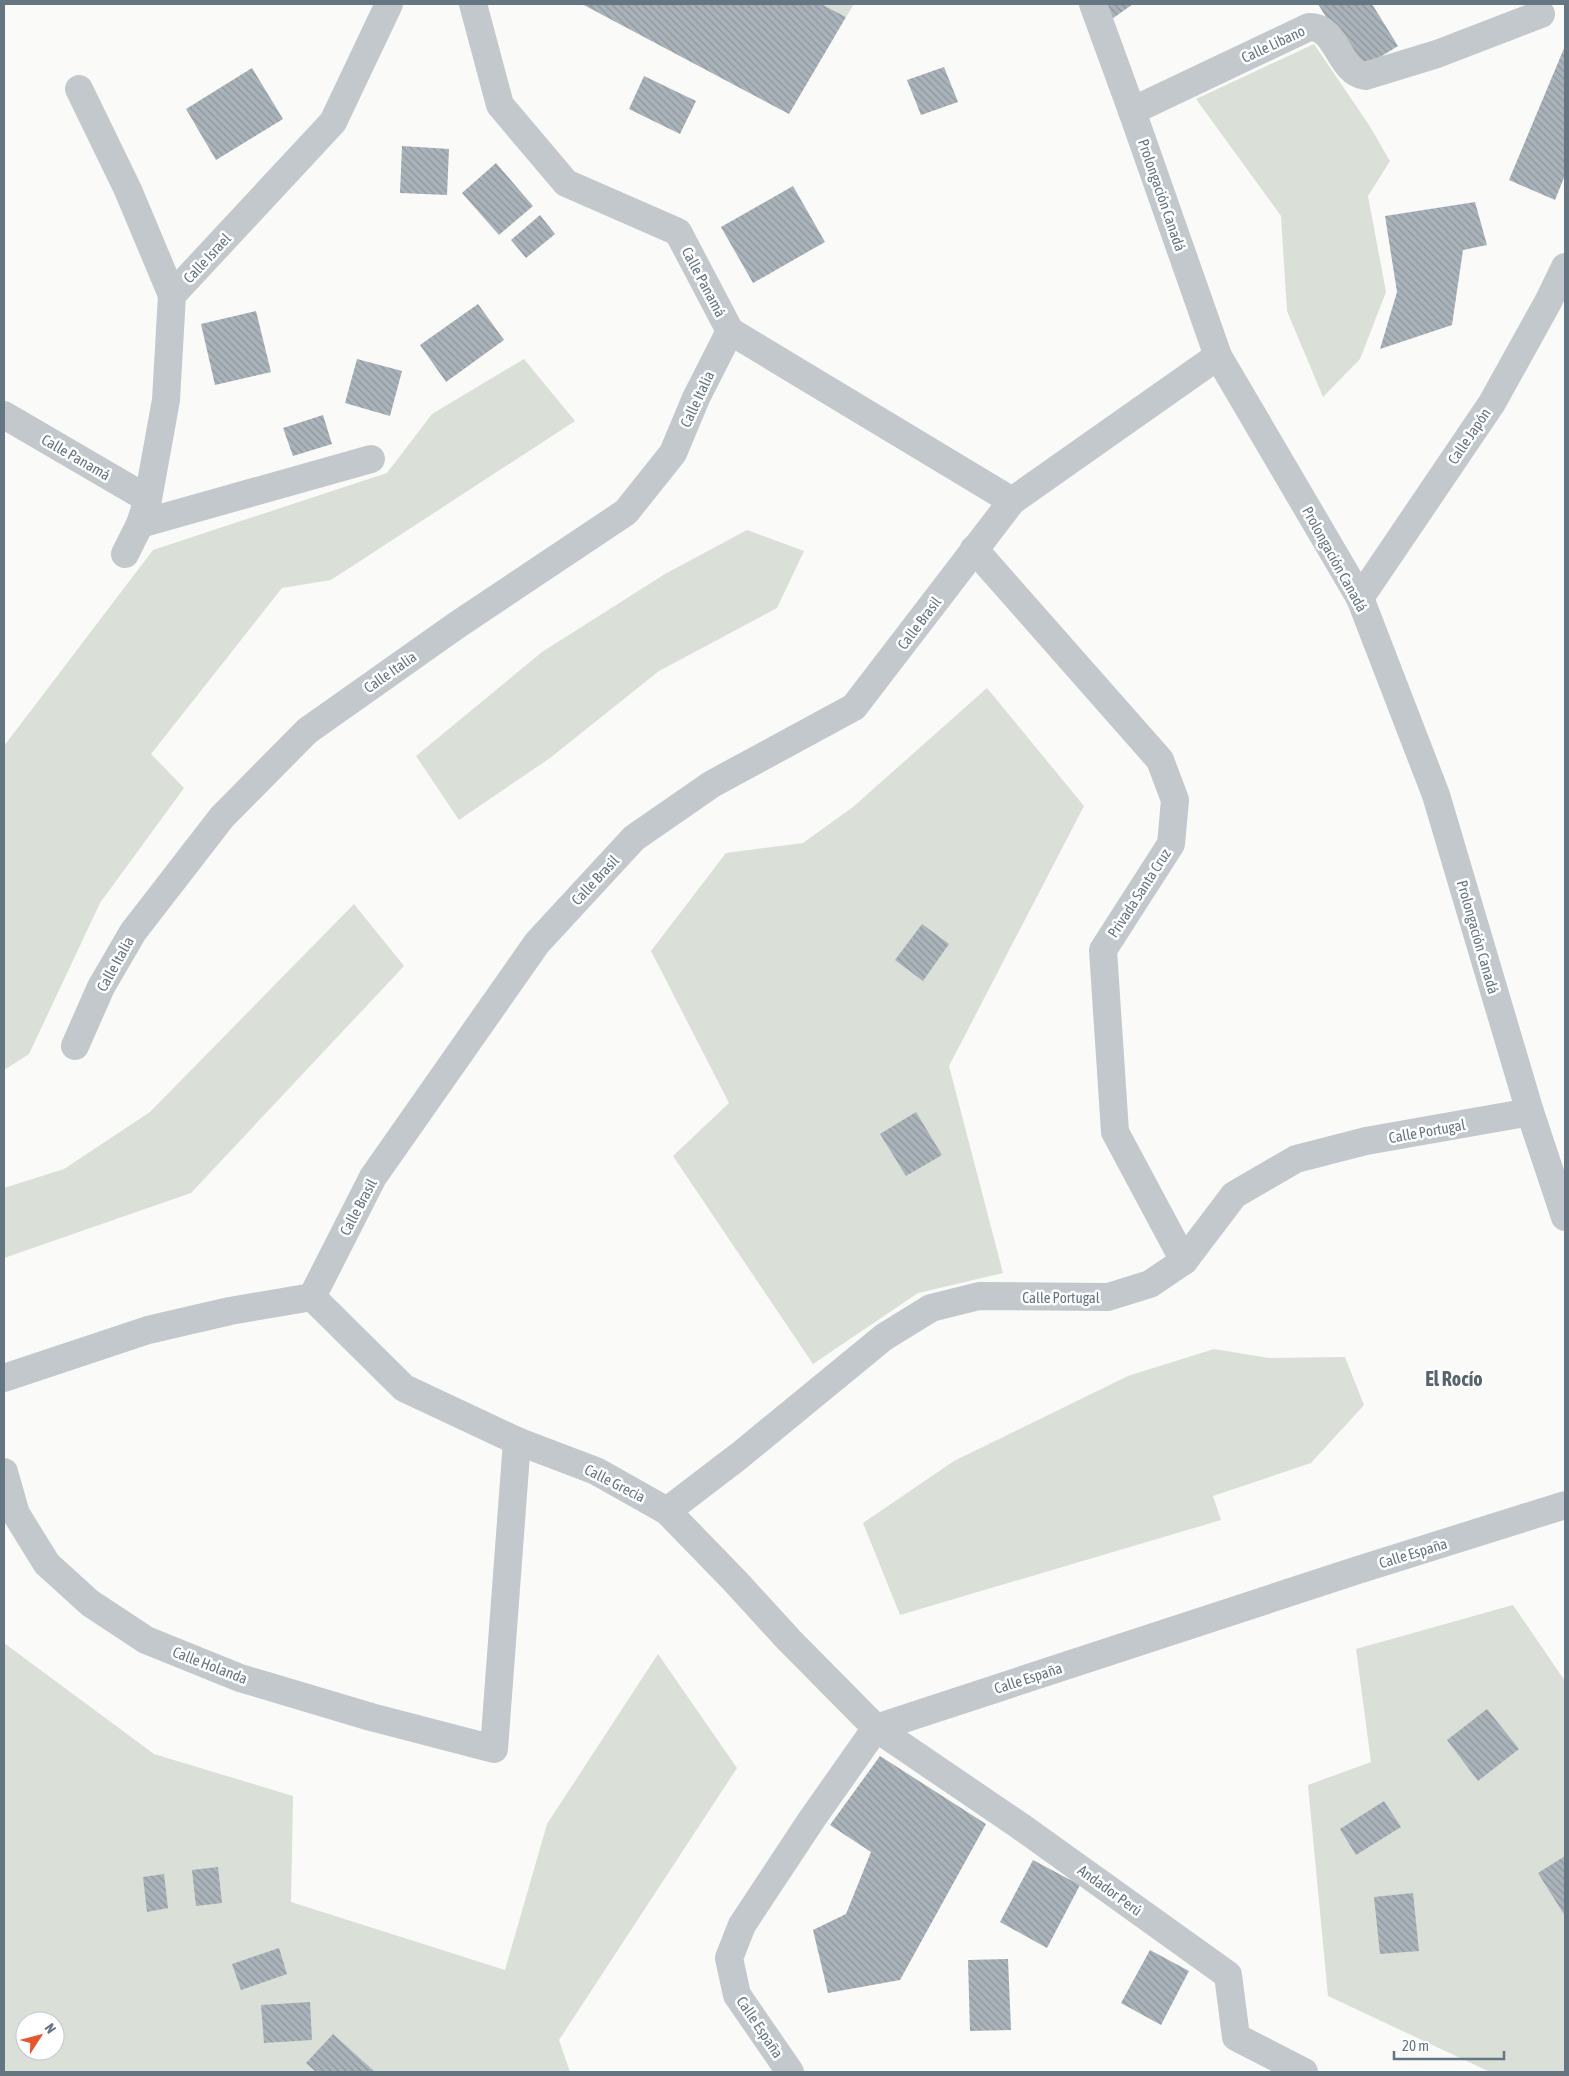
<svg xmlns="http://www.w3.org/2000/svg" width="1569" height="2076" font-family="'Asap Condensed',sans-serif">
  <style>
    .green { fill: #dadfd7; fill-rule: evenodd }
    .building { fill: url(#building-back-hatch) }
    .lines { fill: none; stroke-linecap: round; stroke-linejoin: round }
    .minor { stroke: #c3c8cc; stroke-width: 28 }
    .labels { text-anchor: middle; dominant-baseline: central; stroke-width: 5; stroke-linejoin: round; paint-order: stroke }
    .street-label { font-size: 15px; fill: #657683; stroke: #fff }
    .district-label { font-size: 20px; font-weight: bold; fill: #57646e; stroke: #fff }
  </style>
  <defs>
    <pattern id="building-back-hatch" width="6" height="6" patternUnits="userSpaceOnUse" patternTransform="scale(1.25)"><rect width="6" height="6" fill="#aab3b9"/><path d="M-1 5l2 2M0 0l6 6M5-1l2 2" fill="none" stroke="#8e969c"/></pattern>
  </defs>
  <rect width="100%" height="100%" fill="#fafaf8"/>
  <g class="green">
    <polygon points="821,4 854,4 846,17"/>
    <polygon points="1314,44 1369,125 1390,161 1368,196 1386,292 1360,359 1323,397 1287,311 1281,216 1196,99"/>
    <polygon points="524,359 575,421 331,580 282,588 151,754 184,788 100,903 29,1054 4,1070 4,746 153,550 387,473 432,414"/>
    <polygon points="747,530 804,551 777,608 659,671 550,758 459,820 416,756 542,652 665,574"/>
    <polygon points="987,688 1084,806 949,1066 1003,1273 918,1293 813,1364 673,1156 729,1103 651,951 726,853 803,843 853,807"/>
    <polygon points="354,904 404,966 191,1193 4,1258 4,1188 64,1169 150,1112"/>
    <polygon points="1214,1349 1269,1358 1345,1357 1364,1405 1311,1463 1213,1496 1221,1520 900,1615 863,1523 954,1461 1128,1376"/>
    <polygon points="1513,1605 1565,1681 1565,2072 1490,2072 1328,1996 1308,1785 1371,1762 1356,1649"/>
    <path d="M4,1643l150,111 139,42 -2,106 214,68 42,-146 111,-170 79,114 -178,272 11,32h-566zM25,2021h30v30h-30z"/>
  </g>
  <g class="building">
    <polygon points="582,4 821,4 846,17 789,114"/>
    <polygon points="1103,4 1133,4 1109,21"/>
    <polygon points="1318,4 1372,4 1398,46 1359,70"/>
    <polygon points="1565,46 1565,175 1555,200 1509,180"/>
    <polygon points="944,67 958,102 921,115 907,80"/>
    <polygon points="252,68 283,119 216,160 186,109"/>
    <polygon points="644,76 696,101 680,134 629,109"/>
    <polygon points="402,146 449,149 447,195 400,193"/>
    <polygon points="496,163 533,206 499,235 462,193"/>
    <polygon points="793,186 825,242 753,283 721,227"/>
    <polygon points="1475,202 1487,245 1463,250 1452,325 1380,349 1397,292 1385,216"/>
    <polygon points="540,215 555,234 526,258 511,240"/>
    <polygon points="478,304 504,340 446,382 420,345"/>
    <polygon points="256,311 271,372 215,385 201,324"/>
    <polygon points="357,359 402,371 390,416 345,403"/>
    <polygon points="323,415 332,444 293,456 283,428"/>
    <polygon points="922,924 949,944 923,981 895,960"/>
    <polygon points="916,1112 942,1155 906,1176 880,1134"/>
    <polygon points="1487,1709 1519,1749 1478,1781 1447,1740"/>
    <polygon points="880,1756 986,1824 900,1980 828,1993 813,1930 846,1914 871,1852 830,1825"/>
    <polygon points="1384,1801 1401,1827 1356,1855 1340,1829"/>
    <polygon points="1565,1856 1565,1916 1538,1873"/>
    <polygon points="1033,1860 1080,1885 1047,1948 1000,1922"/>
    <polygon points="218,1867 222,1903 196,1906 192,1870"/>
    <polygon points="164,1874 168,1908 147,1912 143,1877"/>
    <polygon points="1413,1893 1419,1951 1380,1954 1374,1897"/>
    <polygon points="279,1948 287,1974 241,1990 232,1964"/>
    <polygon points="1150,1950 1189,1971 1161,2025 1121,2003"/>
    <polygon points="1008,1959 1011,2030 970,2031 968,1960"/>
    <polygon points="310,2002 312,2040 264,2043 261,2005"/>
    <polygon points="333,2034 375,2072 316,2072 306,2063"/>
  </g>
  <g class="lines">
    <g class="minor">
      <polyline points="473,4 500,105 566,183 678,232 730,331 1012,501"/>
      <polyline points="1093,4 1132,111 1218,356 1360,598 1436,795 1530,1112 1565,1217"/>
      <polyline points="79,89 128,190 172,295"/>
      <path d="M1132,111l177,-84c29,-1 29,45 56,49l72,-22 104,-40"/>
      <polyline points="4,415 148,499"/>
      <polyline points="140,524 371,459"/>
      <polyline points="974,549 1160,760 1175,800 1171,844 1103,950 1115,1132 1184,1261"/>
      <polyline points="125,554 140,524 148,499 166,400 172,295 333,122 389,4"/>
      <polyline points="1360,598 1492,403 1548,302 1565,267"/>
      <polyline points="75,1046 101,987 133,932 222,817 307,731 457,625 626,512 673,453 696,398 730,331"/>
      <polyline points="312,1297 404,1388 517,1441 596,1471 667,1511 735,1581 789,1640 876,1728 1020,1826 1228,1975 1236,2037 1304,2072"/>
      <polyline points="4,1378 148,1330 230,1311 312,1297 373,1177 537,943 634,838 712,784 854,707 1012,501 1218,356"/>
      <polyline points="4,1472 16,1514 47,1564 90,1603 146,1640 240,1678 371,1717 494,1749 517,1441"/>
      <polyline points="667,1511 739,1456 884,1337 931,1308 979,1296 1108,1297 1150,1284 1184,1261 1234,1195 1296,1159 1366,1141 1530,1112"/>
      <polyline points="790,2072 737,1995 729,1958 742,1925 812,1819 876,1728 1358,1570 1565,1505"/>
    </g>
  </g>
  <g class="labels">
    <g class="street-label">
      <text transform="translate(1273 44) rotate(-25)">Calle Libano</text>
      <text transform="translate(1162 195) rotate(71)">Prolongación Canadá</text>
      <text transform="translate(207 258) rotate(-47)">Calle Israel</text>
      <text transform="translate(704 282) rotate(62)">Calle Panamá</text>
      <text transform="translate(697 399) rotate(-65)">Calle Italia</text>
      <text transform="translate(1469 436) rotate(-56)">Calle Japón</text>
      <text transform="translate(76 457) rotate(30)">Calle Panamá</text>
      <text transform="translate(1335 559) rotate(61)">Prolongación Canadá</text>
      <text transform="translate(919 623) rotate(-53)">Calle Brasil</text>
      <text transform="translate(390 672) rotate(-35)">Calle Italia</text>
      <text transform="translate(595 880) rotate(-47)">Calle Brasil</text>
      <text transform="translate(1139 893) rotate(-57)">Privada Santa Cruz</text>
      <text transform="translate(1478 937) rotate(74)">Prolongación Canadá</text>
      <text transform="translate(115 964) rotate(-61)">Calle Italia</text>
      <text transform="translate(1427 1131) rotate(-10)">Calle Portugal</text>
      <text transform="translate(358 1207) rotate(-62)">Calle Brasil</text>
      <text x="1061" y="1297">Calle Portugal</text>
      <text transform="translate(615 1483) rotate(27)">Calle Grecia</text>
      <text transform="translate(1413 1553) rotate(-17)">Calle España</text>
      <text transform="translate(210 1665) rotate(21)">Calle Holanda</text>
      <text transform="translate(1028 1678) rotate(-18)">Calle España</text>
      <text transform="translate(1110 1890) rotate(36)">Andador Perú</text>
      <text transform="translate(760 2027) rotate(56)">Calle España</text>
    </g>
    <g class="district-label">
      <text x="1454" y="1378">El Rocío</text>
    </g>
  </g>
  <rect width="1569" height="2076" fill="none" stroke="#657683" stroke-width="10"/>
  <g transform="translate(40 2036) rotate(54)"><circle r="24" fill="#ffffff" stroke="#c1c8cd"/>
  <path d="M0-4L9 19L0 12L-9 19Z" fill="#e4572e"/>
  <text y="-8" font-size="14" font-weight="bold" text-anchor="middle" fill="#657683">N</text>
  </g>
  <path d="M1394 2051v8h110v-8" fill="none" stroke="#657683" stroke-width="2.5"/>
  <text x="1402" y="2051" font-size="15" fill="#657683" stroke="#ffffff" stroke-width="4" paint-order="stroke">20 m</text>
</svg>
